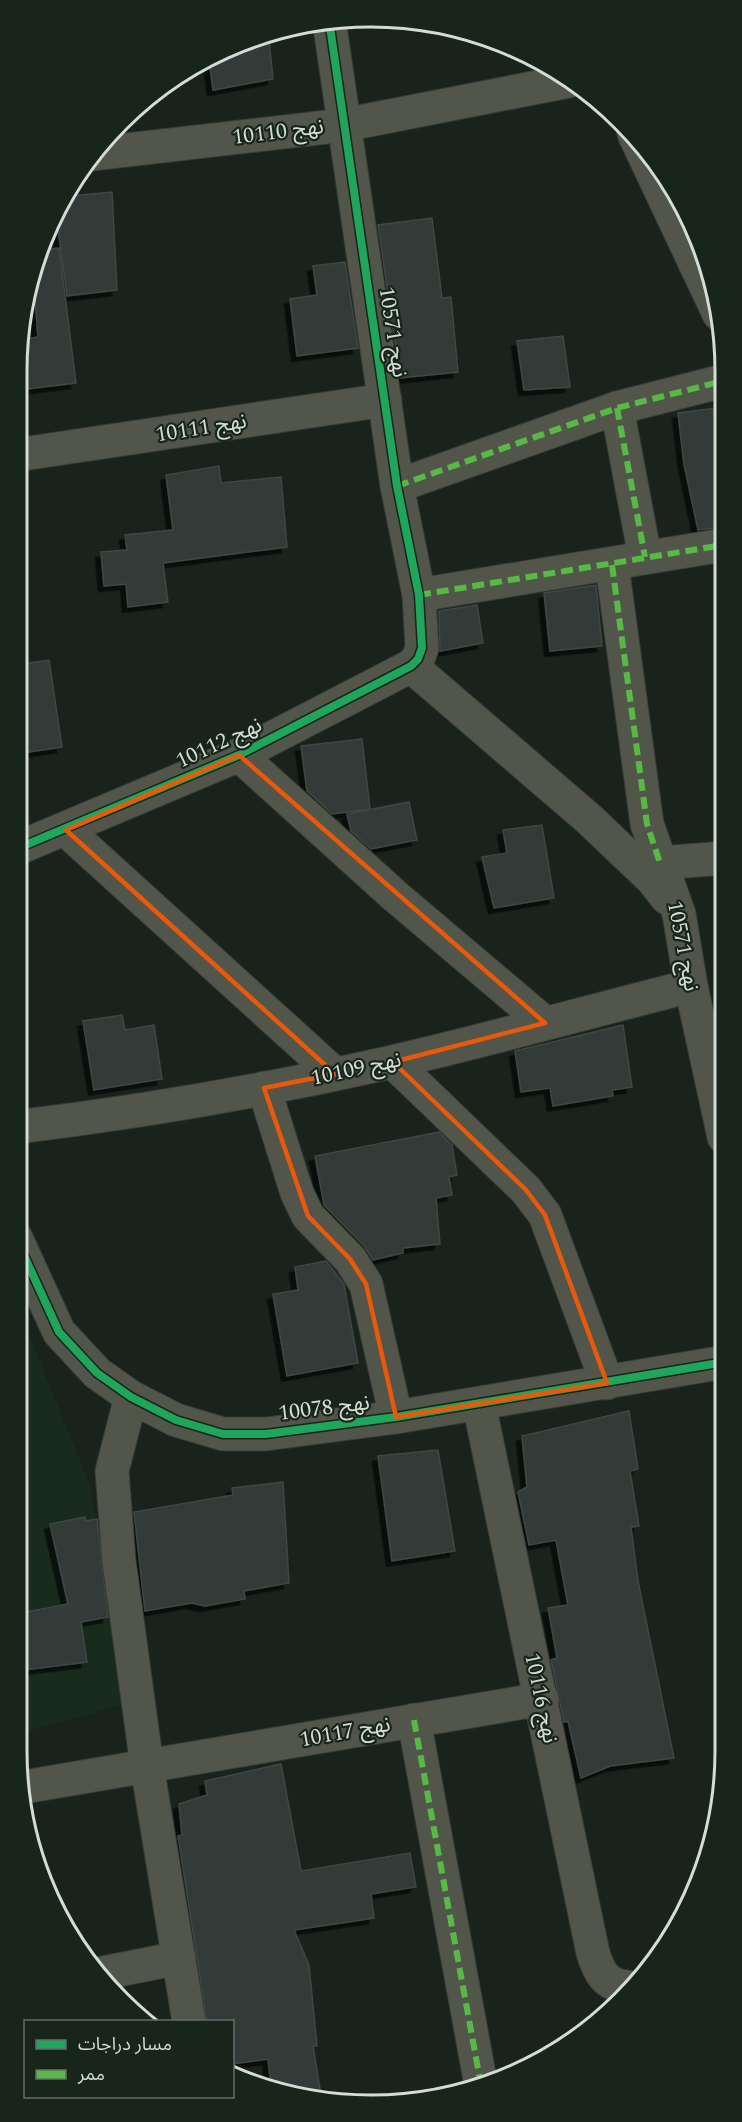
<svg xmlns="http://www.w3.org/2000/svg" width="742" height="2122" font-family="Spectral,'Noto Sans Arabic',serif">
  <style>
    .built { fill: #182b1d }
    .building { fill: #333b38; stroke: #3f4744; stroke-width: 1.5; filter: url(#shadow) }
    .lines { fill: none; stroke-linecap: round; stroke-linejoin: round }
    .minor-casing { stroke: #353b37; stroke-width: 35 }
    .minor { stroke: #52564a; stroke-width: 33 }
    .quiet { stroke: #58b947; stroke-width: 6; stroke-dasharray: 12 6; stroke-linecap: butt }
    .cycleway-casing { stroke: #17251a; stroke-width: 11 }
    .cycleway { stroke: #20a55d; stroke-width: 8 }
    .marked { fill: none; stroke: #e8590c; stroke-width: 4.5; stroke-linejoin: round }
    .labels { text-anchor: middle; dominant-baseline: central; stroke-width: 4.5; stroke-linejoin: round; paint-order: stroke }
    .street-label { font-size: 22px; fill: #d4ddd5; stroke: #17251a }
    .rim { fill: none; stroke: #d4ddd5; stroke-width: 3 }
  </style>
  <defs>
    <filter id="shadow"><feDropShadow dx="-5.5" dy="5.5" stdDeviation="0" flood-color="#0009"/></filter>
  </defs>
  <rect width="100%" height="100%" fill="#1a221c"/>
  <polygon class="built" points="16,1303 90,1485 126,1704 17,1734"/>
  <g class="building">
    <polygon points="269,39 273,79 213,90 209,59"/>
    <polygon points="112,192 117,290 67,296 57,221 70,196"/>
    <polygon points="432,218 442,298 451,297 458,372 400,378 378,225"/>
    <polygon points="59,248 76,383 19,390 17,370 21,340 38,337 33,271 43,250"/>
    <polygon points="345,262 358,348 297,356 290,299 317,295 313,266"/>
    <polygon points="563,336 570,387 524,390 517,341"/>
    <polygon points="723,407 723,527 698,530 684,464 678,413"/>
    <polygon points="219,466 221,483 281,477 287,547 163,563 168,602 128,607 126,584 104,586 101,552 127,550 125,535 173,530 166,475"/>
    <polygon points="596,585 602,646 550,651 544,593"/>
    <polygon points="477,605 483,643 440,651 439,611"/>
    <polygon points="49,660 62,747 16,754 16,665"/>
    <polygon points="362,739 370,809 332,814 307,791 301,746"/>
    <polygon points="409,802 417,840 371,849 351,831 347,814"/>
    <polygon points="542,825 554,898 494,908 482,857 507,853 503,830"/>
    <polygon points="122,1015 125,1030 154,1025 162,1079 94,1090 83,1021"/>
    <polygon points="623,1025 632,1087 612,1090 613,1096 553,1106 550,1088 521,1092 515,1051"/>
    <polygon points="439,1132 452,1145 457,1175 449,1177 452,1195 436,1198 440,1244 403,1248 403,1253 373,1260 364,1246 324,1205 315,1156"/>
    <polygon points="326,1261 344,1284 358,1363 287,1376 273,1294 298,1290 295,1267"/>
    <polygon points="629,1411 638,1469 630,1471 639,1526 631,1527 638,1581 674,1758 610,1766 581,1778 568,1721 564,1722 551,1660 557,1658 548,1608 568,1605 556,1540 529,1545 518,1492 527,1487 522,1436"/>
    <polygon points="438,1450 455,1551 392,1561 378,1456"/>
    <polygon points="283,1482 289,1583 244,1591 245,1599 205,1606 192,1603 145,1611 134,1512 233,1495 232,1488"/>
    <polygon points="85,1517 85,1521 97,1519 108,1617 81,1622 87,1662 16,1671 16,1614 68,1604 50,1524"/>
    <polygon points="281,1764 301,1871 410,1853 416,1887 371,1894 374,1918 294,1930 309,1965 317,2046 313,2046 322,2101 271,2086 268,2059 232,2064 232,2022 207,2022 178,1836 182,1835 179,1804 207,1795 205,1781"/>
  </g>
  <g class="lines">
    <defs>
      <g id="minor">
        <polyline points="634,134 719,314"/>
        <polyline points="92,154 344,125 569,81"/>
        <polyline points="617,408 645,557"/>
        <polyline points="16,455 385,400"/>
        <polyline points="397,486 617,408 723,381"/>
        <polyline points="612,565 647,824 679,914 691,986 724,1137"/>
        <polyline points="419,595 723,545"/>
        <polyline points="411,666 589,819 652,879 667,898"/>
        <polyline points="239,755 395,896 545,1023"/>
        <polyline points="66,830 335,1074"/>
        <polyline points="16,849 239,755 411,666 418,659 422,648 419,595 397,486 329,20"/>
        <polyline points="660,863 724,858"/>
        <polyline points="393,1062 526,1190 545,1215 607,1383"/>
        <polyline points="264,1088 297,1193 308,1216 350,1259 366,1284 396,1417"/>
        <path d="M16,1127c127,-15 252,-37 376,-65 100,-23 199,-51 299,-76"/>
        <polyline points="16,1238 59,1332 97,1373 131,1397 176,1420 223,1434 266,1434 396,1417 725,1362"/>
        <path d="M479,1404l114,549c6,19 12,32 34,34"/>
        <polyline points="414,1720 481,2085"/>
        <polyline points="24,1787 147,1766 119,1561 112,1471 131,1397"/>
        <polyline points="98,1974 179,1958"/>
        <polyline points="189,2022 147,1766 542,1699"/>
      </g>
    </defs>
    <use href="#minor" class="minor-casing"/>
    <use href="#minor" class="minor"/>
    <g class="quiet">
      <polyline points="617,408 645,557"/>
      <polyline points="397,486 617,408 723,381"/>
      <polyline points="612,565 647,824 660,863"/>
      <polyline points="419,595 723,545"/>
      <polyline points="414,1720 481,2085"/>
    </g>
    <defs>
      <g id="cycleway">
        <polyline points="16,849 239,755 411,666 418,659 422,648 419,595 397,486 329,20"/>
        <polyline points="16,1238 59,1332 97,1373 131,1397 176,1420 223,1434 266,1434 396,1417 725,1362"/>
      </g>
    </defs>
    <use href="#cycleway" class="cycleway-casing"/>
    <use href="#cycleway" class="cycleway"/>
  </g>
  <path class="marked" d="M239,755l306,268 -152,39 133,128 19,25 62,168 -211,34 -30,-133 -16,-25 -42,-43 -44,-128 71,-14 -269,-244z"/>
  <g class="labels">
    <g class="street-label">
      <text transform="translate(278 132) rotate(-7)">نهج 10110</text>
      <text transform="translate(393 332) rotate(81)">نهج 10571</text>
      <text transform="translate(201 428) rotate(-9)">نهج 10111</text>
      <text transform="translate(219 743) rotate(-25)">نهج 10112</text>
      <text transform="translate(683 946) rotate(79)">نهج 10571</text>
      <text transform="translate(356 1069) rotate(-12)">نهج 10109</text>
      <text transform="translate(324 1408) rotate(-7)">نهج 10078</text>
      <text transform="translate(541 1698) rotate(78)">نهج 10116</text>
      <text transform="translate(345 1732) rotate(-10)">نهج 10117</text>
    </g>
  </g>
  <path d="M0 0H742V2122H0ZM371 27H371A344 344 0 0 1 715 371V1751A344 344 0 0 1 371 2095H371A344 344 0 0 1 27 1751V371A344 344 0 0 1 371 27Z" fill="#17251a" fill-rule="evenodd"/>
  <path class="rim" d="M371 27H371A344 344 0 0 1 715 371V1751A344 344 0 0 1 371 2095H371A344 344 0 0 1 27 1751V371A344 344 0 0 1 371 27Z"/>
  <rect x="24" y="2020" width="210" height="78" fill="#17251a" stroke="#636f65" stroke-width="1.5"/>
  <rect x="36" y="2040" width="30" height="9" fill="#20a55d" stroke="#636f65" stroke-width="1.5"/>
  <text x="78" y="2050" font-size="18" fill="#d4ddd5">مسار دراجات</text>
  <rect x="36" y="2070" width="30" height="9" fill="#58b947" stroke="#636f65" stroke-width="1.5"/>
  <text x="78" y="2080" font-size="18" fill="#d4ddd5">ممر</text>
</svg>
